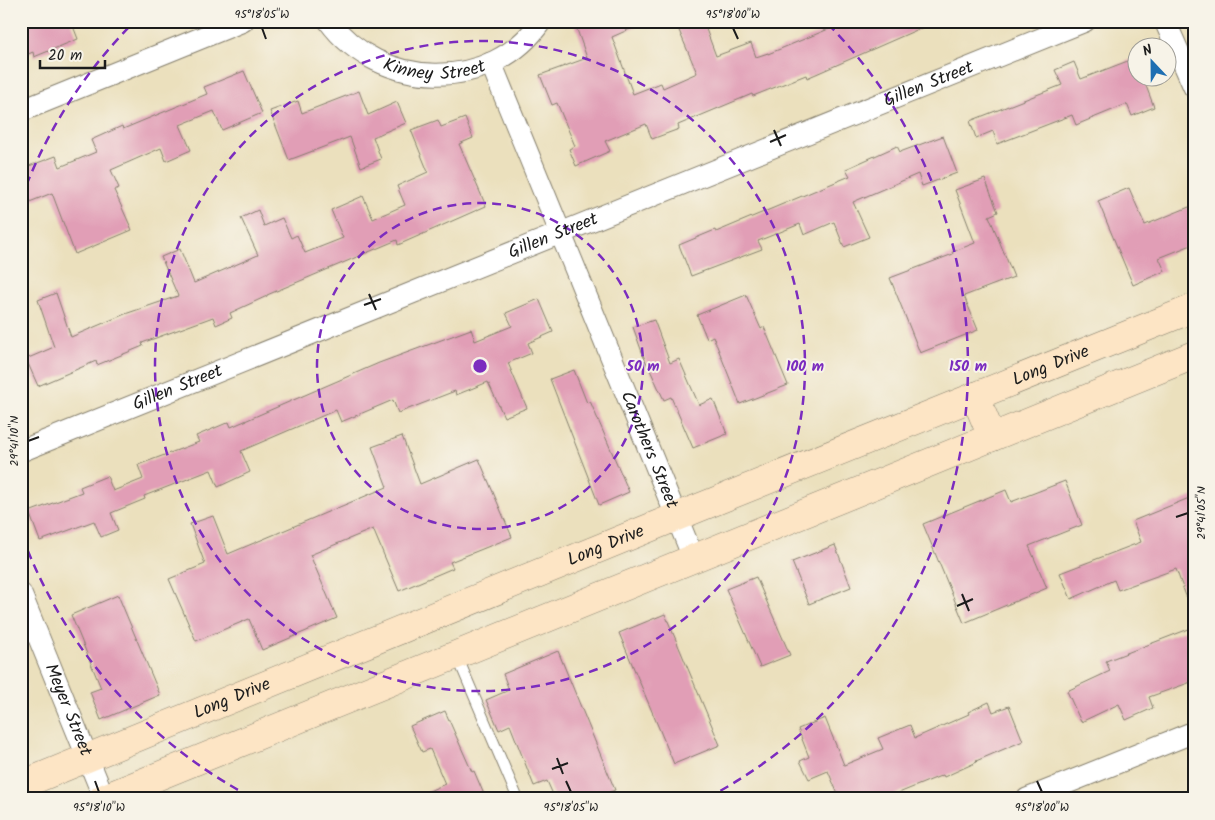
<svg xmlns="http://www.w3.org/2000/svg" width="1215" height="820" font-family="Kalam,sans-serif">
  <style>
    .building { fill: #e19eb6 }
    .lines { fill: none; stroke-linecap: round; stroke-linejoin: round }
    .service-casing { stroke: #847e6c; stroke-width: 12 }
    .minor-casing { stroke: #847e6c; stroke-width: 23 }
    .secondary-casing { stroke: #847e6c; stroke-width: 29 }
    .service { stroke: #fff; stroke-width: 10 }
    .minor { stroke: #fff; stroke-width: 21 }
    .secondary { stroke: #fde5c5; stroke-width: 28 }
    .ticks { fill: none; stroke: #1c1c1c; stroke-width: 2 }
    .ring { fill: none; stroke: #7b2cbf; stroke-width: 2.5; stroke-dasharray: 9 6 }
    .labels { text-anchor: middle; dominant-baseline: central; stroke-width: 4; stroke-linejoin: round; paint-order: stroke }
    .street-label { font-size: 18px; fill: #1c1c1c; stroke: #f7f3e8 }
    .centre { fill: #7b2cbf; stroke: #f7f3e8; stroke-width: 2.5 }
    .ring-label { font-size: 15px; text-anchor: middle; font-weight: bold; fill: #7b2cbf; stroke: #f7f3e8; stroke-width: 4; stroke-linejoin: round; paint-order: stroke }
    .neatline { fill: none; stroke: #1c1c1c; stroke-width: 2 }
    .ticks-label { font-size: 12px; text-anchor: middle; fill: #1c1c1c }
  </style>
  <rect width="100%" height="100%" fill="#f7f3e8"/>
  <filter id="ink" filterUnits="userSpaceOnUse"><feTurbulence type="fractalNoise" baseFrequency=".02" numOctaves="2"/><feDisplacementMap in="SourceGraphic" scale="10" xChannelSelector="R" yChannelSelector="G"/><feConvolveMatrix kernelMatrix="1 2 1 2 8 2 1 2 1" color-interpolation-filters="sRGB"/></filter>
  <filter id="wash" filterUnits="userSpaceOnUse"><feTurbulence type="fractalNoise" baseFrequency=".0096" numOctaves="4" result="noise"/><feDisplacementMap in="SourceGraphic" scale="20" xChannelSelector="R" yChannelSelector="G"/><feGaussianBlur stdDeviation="1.12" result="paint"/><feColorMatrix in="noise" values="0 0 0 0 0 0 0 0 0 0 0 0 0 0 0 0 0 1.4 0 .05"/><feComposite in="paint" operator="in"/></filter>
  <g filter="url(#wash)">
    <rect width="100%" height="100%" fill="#ebe0bd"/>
    <g id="blocks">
      <g class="building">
        <polygon points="21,21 71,21 78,39 34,57 33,52 21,57"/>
        <polygon points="574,21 648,21 612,37 633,94 661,83 663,88 697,73 675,21 703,21 716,56 751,43 756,57 768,53 768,54 848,21 937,21 807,78 806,75 753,96 752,94 678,125 679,129 652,139 646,124 605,141 610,151 576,166 569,149 575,146 557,103 552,105 540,75 587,58"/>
        <polygon points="1138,57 1138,78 1143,78 1154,107 1132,116 1127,104 1076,125 1072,115 997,144 993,131 976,138 970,121 1062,85 1055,70 1074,62 1081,79"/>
        <polygon points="244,71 262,113 222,130 214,111 180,125 191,150 166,161 161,148 111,170 119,188 114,190 132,230 75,254 52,193 27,203 21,188 21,169 56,156 60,167 96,152 91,140 122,126 123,129 207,94 204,87"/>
        <polygon points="359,91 368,115 397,102 406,123 373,137 381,159 361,167 350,137 289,160 270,111 298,101 302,113"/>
        <polygon points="465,118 473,138 459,144 486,206 398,245 397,240 267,295 267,296 230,313 232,318 216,325 213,317 142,343 143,346 97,365 96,361 38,386 26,359 54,347 38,300 56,293 71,337 125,314 178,296 161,257 180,249 194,283 258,255 241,218 258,210 264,226 282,218 291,238 297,235 305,253 343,238 331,210 363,196 373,219 405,205 397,186 428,172 411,130 438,120 441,127"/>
        <polygon points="943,136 957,173 922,186 918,174 853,202 869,237 844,247 834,222 804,235 800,224 758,241 762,249 691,276 679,245 715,230 716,232 850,176 846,169 897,146 900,152"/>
        <polygon points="985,179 998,212 989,216 1014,277 964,296 978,330 920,353 890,278 953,254 952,252 975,243 955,190"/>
        <polygon points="1129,188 1145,225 1194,205 1194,244 1159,258 1165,271 1133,285 1098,201"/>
        <polygon points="746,295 761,329 764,327 788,385 740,404 713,336 707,339 697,315"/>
        <polygon points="539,299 553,332 528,343 532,353 508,363 527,408 504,417 488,382 456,395 455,391 398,413 393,400 341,422 336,410 241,451 250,472 218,487 211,470 144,496 145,499 111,513 118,530 101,537 94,521 40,541 29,512 82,492 80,487 107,476 113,491 143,479 138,465 199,442 196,436 229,422 231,427 379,363 471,329 475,341 512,326 506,313"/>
        <polygon points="654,320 670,363 679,359 699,405 713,399 727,434 693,448 671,397 664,400 643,355 633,327"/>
        <polygon points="574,370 587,403 590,401 629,492 599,505 550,379"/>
        <polygon points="402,436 420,484 479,459 512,537 450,562 453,568 399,591 373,529 310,555 337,618 262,650 249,619 196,641 169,579 205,564 190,524 213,516 228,554 387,487 372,447"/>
        <polygon points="1065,481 1082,525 1029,546 1047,588 964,623 923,524 1006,490 1011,502"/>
        <polygon points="1194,496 1194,612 1192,612 1176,569 1118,590 1114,580 1071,599 1060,573 1141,542 1133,521"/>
        <polygon points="835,545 851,587 809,604 792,562"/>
        <polygon points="756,577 790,655 760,667 726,589"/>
        <polygon points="118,595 160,695 101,720 90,692 101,688 71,615"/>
        <polygon points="665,614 720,745 674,764 619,633"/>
        <polygon points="1194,627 1194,681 1149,697 1153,708 1126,720 1119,704 1081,722 1067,691 1110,671 1106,661"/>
        <polygon points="558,651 615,790 592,799 555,799 547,781 534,786 510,725 499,730 486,700 509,690 503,674"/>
        <polygon points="989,702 993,712 1009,706 1023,741 976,761 977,762 944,777 943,775 884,799 840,799 828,771 809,779 800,761 809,757 798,729 825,718 844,765 883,749 878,738 910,725 915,738 969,714 968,712"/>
        <polygon points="445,711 472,772 474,771 486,799 411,799 445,784 430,749 422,752 410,726"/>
      </g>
    </g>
  </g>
  <g filter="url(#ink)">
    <use href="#blocks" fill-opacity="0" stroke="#847e6c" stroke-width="1"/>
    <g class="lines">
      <defs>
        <polyline id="service" points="457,656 518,799"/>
        <g id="minor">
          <path id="s1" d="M329,21c50,69 163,73 212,0"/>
          <polyline points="1165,21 1194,87"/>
          <path id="s2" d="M491,63l202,494"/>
          <polyline points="21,111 243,21"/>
          <path id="s3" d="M21,451l1064,-430"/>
          <path id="s4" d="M21,594l83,204"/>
          <polyline points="1027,799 1194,732"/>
        </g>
        <g id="secondary">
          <polyline points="975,396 992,437"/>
          <path id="s5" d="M21,785l655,-268 518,-209"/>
          <polyline points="102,799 1194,355"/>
        </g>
      </defs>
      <use href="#service" class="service-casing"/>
      <use href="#minor" class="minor-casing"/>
      <use href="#secondary" class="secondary-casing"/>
      <use href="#service" class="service"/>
      <use href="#minor" class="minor"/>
      <use href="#secondary" class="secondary"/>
    </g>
  </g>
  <path class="ticks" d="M262,28l4,11M733,28l5,11M774,130l7,16M770,142l16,-7M369,294l7,16M364,305l17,-6M28,441l11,-4M1176,517l12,-4M962,594l7,17M957,606l16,-7M557,758l6,16M552,769l16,-6M95,781l4,11M566,781l5,11M1037,781l5,11"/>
  <g class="ring">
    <circle cx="480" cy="366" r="163"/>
    <circle cx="480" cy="366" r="325"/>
    <path d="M251 797A488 488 0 0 1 21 533M21 199A488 488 0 0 1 132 24M828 24A488 488 0 0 1 709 797"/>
  </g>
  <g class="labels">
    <g class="street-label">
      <text stroke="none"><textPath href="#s1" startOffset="122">Kinney Street</textPath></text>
      <text stroke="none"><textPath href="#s3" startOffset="979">Gillen Street</textPath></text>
      <text stroke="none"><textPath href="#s3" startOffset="574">Gillen Street</textPath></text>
      <text stroke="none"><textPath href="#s5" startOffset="1112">Long Drive</textPath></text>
      <text stroke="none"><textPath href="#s3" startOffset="169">Gillen Street</textPath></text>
      <text stroke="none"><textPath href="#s2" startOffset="418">Carothers Street</textPath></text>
      <text stroke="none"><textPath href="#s5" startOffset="632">Long Drive</textPath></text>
      <text stroke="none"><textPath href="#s5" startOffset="228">Long Drive</textPath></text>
      <text stroke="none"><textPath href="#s4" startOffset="125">Meyer Street</textPath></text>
    </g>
  </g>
  <circle cx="480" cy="366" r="8" class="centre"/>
  <g class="ring-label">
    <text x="643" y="371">50 m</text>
    <text x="805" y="371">100 m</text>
    <text x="968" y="371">150 m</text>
  </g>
  <rect width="1215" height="820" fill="none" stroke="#f7f3e8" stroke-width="55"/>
  <g transform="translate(1152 62) rotate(338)"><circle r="24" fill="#f7f3e8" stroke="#9f9d96"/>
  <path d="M0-4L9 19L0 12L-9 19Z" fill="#1f6fb2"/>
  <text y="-8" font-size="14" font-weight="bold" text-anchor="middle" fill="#1c1c1c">N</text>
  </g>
  <path d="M40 60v8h65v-8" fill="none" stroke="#1c1c1c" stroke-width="2.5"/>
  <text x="48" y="60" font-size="15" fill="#1c1c1c" stroke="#f7f3e8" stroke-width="4" paint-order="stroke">20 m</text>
  <rect x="28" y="28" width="1160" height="764" class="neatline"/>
  <g class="ticks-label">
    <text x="262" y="18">95°18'05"W</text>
    <text x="733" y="18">95°18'00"W</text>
    <text transform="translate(14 441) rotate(-90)" y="4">29°41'10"N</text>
    <text transform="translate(1201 513) rotate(-90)" y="4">29°41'05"N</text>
    <text x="99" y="811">95°18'10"W</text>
    <text x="571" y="811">95°18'05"W</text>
    <text x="1042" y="811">95°18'00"W</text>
  </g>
</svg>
